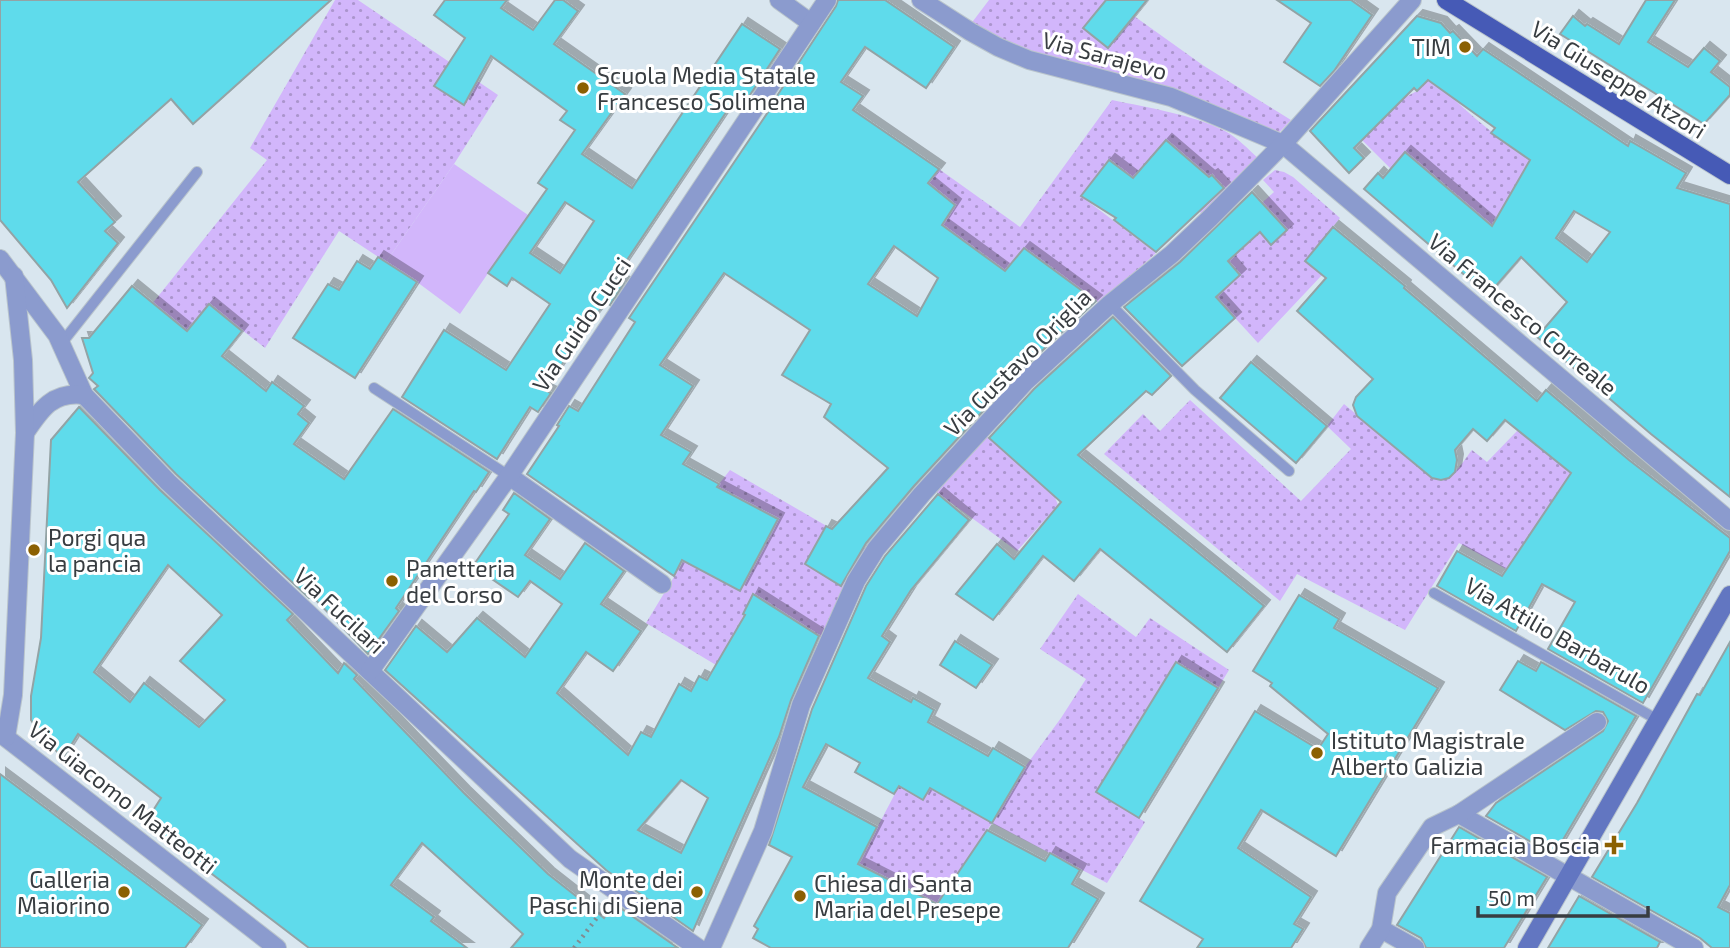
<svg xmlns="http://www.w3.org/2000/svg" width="1730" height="948" font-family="'Exo 2',sans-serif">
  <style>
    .park { fill: url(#park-dots) }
    .pitch { fill: #d2b6fb }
    .building { fill: #5edbeb; stroke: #93a3a5; stroke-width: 2; fill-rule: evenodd; filter: url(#shadow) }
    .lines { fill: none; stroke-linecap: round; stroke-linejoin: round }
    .lane-casing { stroke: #b9c4cc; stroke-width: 12 }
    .street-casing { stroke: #b9c4cc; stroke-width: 20 }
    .secondary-casing { stroke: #b9c4cc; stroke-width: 20 }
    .primary-casing { stroke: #b9c4cc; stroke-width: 20 }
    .path { stroke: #828b91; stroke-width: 4.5; stroke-dasharray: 2 5; stroke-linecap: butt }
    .lane { stroke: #8b9bce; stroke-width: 10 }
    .street { stroke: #8b9bce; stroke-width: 18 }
    .secondary { stroke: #6276c1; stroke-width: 18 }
    .primary { stroke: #465ab6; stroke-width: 18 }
    .poi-dot { fill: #8b6002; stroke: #fff; stroke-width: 2.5 }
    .labels { text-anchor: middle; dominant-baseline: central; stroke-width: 6; stroke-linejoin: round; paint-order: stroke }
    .poi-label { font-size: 23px; fill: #383d41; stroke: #fff; text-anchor: start }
    .street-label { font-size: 23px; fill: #383d41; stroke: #fff }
  </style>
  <defs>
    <pattern id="park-dots" width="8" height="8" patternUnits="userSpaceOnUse" patternTransform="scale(1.75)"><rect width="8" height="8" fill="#d2b6fb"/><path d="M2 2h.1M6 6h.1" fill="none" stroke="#ab95cd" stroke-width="1.8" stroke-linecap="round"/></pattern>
    <filter id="shadow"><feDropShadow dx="6" dy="-6" stdDeviation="0" flood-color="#0004"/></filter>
  </defs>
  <rect width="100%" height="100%" fill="#d9e6ef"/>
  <g class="park">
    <polygon points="335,0 358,0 498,95 454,164 386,262 339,231 265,348 209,304 187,331 128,334 267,160 250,148"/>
    <polygon points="989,0 1106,0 1083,28 1107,48 1134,16 1204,66 1291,120 1272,140 1171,97 1053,67 967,29"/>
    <path d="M1432,76c29,33 62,59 98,84l-38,66 -88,-73 -13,16 -29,-29 40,-41 15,-8z"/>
    <path d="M1112,100c37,8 79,14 113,31 13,7 23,18 34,28l-54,58 -19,-19 -14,11 -64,-49 -27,36 75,57 -56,51 -76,-56 -19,23 -63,-46 13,-20 -53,10 37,-46 81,58z"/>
    <polygon points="1275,170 1284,172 1293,177 1340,218 1305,261 1322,275 1258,343 1216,297 1240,275 1228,261 1260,232 1272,244 1287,231 1262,203 1274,192 1263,180"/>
    <path d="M1190,400l111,101 50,-52 -24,-23 17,-22 88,74c20,5 29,-14 40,-28l15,12 31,-32 53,43 -65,96 -47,-26 -54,87 -108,-56 -17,27 -176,-147 39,-40 17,17z"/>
    <polygon points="987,436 1054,495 1058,505 1017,551 935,491"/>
    <polygon points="730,470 868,550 820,637 769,604 751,599 735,633 716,665 646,623 683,562 719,484"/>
    <polygon points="1078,594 1136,637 1150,618 1229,670 1218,688 1175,662 1096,791 1145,822 1107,883 992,823 937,904 858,864 899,786 923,800 933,783 960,805 992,823 1025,767 1061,718 1086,679 1040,649"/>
  </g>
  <polygon class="pitch" points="454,164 528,215 460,314 417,282 386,262"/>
  <g class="building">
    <polygon points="0,0 331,0 193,124 171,99 78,182 115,222 105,231 118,243 67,308 51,280 0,220"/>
    <path d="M445,0h62l-6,8 32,22 22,-30h8l15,11 -24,33 71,50 -43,60 50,34 110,-164 38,25 -32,49 -9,-5 -124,185 9,5 -14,22 -4,-3 -20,26 -41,62 6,3 -13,19 -8,-5 -33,52 -95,-62 42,-67 62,40 44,-66 -38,-26 -5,8 -19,-13 59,-84 -9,-6 37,-53 -15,-10 7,-9 -76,-55 -27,49 -30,-19 31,-48 -31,-23zM565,202l29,19 -34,52 -30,-20z"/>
    <path d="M838,0h47l69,47 -28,41 -61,-41 -24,35 22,14 -10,14 86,59 -11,14 27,22 -13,20 63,46 19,-23 72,53 -78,72 -104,113 -48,57 -25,43 -36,-22 21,-38 6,3 56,-61 -64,-51 7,-13 -49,-29 28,-45 -86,-57 -64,92 33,21 -32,49 30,17 -8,12 36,20 -2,3 61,32 -38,72 -58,-31 -8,16 -147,-102 32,-48 -2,-1 12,-19 9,5 57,-89 -6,-4 139,-206 -1,-1 69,-105zM894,246l44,32 -21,38 -49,-32z"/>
    <polygon points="1106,0 1147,0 1108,48 1083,28"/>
    <polygon points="1277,0 1351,0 1372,15 1334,71 1320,86 1284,62 1311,23"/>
    <polygon points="1646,0 1675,0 1648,42 1688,67 1704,48 1720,61 1711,72 1730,87 1730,95 1704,124 1560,34 1573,16 1585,26 1587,24 1619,44"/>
    <path d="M1417,16l24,7 9,10 3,-2 24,25 6,-7 145,97 2,-5 56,32 -9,15 53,16v293l-79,-63 -114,-97 30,-35 -46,-45 -33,38 -124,-106 14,-16 5,5 22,-26 87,74 38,-66 -39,-27 4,-5 -67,-48 -11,11 -3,-3 -60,60 10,10 -15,15 -39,-42zM1574,211l36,21 -23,30 -31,-24z"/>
    <polygon points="1166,140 1209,177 1212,175 1224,188 1156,252 1114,220 1116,218 1081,196 1109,160 1133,178"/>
    <polygon points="1252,192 1287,230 1271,245 1260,232 1228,261 1240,275 1216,297 1235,318 1182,366 1124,307 1180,262"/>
    <polygon points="1333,227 1405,286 1404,288 1537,401 1546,390 1629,460 1730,538 1730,551 1643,703 1548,649 1575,602 1542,584 1516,631 1437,586 1457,551 1502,576 1571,473 1505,420 1487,441 1473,429 1455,450 1457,460 1455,472 1449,478 1441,480 1432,478 1357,416 1353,405 1356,397 1373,379 1297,311 1326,278 1305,261"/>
    <polygon points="378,257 417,282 355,378 293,338 328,284 339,290 357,261 370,269"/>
    <polygon points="132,286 187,331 209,304 242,331 222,356 266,391 272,382 304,406 298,414 309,423 294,444 344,479 393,409 489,472 476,492 474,491 396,608 399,611 368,654 312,596 309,598 176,474 94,389 98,386 89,378 93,373 82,338 89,338"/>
    <polygon points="1113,317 1171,376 1152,395 1146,391 1078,455 1264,606 1227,652 1100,549 1074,581 1043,556 993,620 956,594 997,544 1014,559 1061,502 989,438 1034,389"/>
    <polygon points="1251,362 1327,426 1296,463 1220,398"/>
    <path d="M79,407l81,83 133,124 -6,6 51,53 6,-10 13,12 -3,4 110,114 84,81 56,44 9,-15 65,45h-167l12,-14 -101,-91 -31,42 43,32 -3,4 36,27h-158l-164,-125 16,-25 -83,-64 -15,24 -24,-25 -8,-13v-24l10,-58 10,-198zM168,565l54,50 -42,46 45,39 -26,27 -55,-44 -14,19 -36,-30z"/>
    <path d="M514,493l36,26 -25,36 35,24 25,-36 39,28 -23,33 40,27 -28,40 -27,-19 -29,41 71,62 13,-23 10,5 28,-53 12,7 8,-15 8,4 38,-65 -2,-1 10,-20 66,42 -28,64 -12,37 -86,194 -87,-61 -221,-200 31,-44 31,26 30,-34 48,39 37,-53 -32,-23 -12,16 -45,-31 36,-52 -6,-4zM681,780l27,18 -27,55 -43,-23z"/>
    <polygon points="938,494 969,520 911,590 882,636 890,642 868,678 911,702 913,698 934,710 928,722 988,756 993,748 1025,767 992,823 930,788 923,800 899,786 894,794 855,772 860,763 826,744 803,787 877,827 858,864 937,904 987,830 1045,861 1050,853 1080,870 1072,884 1098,899 1068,948 771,948 753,938 758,929 754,926 792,857 769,845 812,709 866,586 885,556"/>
    <polygon points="1299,595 1339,619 1334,628 1438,688 1336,856 1261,810 1238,848 1311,897 1294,924 1303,929 1291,948 1197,948 1203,939 1140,901 1255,711 1318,749 1328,734 1270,686 1272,683 1253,671"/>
    <polygon points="955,641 992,665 976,688 940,665"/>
    <polygon points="1730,642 1730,885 1718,907 1730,913 1730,948 1712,948 1700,938 1592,877 1637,803 1697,694 1700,695"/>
    <polygon points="1518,661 1536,671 1541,662 1636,716 1554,855 1486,816 1496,803 1603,731 1608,721 1603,712 1596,711 1565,730 1500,690"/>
    <polygon points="1176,662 1218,688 1139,818 1096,792"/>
    <polygon points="0,774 202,925 185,948 0,948"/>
    <polygon points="1459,827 1547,877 1504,948 1426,948 1421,938 1397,925"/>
    <polygon points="1579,896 1660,942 1657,948 1548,948"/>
  </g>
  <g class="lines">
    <defs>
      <g id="lane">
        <polyline points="1110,304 1195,390 1289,471"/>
        <polyline points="61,344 197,172"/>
        <polyline points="374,388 509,476"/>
        <polyline points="1434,593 1658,720"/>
      </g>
      <g id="street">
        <polyline points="779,0 811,23"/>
        <polyline points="921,0 971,32 998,47 1029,60 1171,97 1283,144 1730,521"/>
        <polyline points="0,259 57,335 84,395 168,482 570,859 698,948"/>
        <path d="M25,433c16,-24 28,-42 59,-38"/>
        <polyline points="509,476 662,584"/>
        <polyline points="370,671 509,476 827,0"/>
        <polyline points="0,733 277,948"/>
        <polyline points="6,737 13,695 25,433 23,360 14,276"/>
        <polyline points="1459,814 1694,948"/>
        <polyline points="1381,929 1415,948"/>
        <polyline points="711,948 763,831 801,705 856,581 876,549 922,494 1026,381 1110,304 1172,254 1210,218 1283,144 1412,0"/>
        <polyline points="1369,948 1381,929 1387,893 1432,827 1459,814 1597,722"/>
      </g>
      <polyline id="secondary" points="1527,948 1730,595"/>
      <polyline id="primary" points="1446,0 1730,175"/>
    </defs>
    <use href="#lane" class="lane-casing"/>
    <use href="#street" class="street-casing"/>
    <use href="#secondary" class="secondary-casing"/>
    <use href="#primary" class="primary-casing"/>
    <polyline class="path" points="574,948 605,907"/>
    <use href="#lane" class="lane"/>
    <use href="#street" class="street"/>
    <use href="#secondary" class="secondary"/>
    <use href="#primary" class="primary"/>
  </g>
  <g class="poi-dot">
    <circle cx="1465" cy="47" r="7"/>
    <circle cx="583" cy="88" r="7"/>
    <circle cx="34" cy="550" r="7"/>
    <circle cx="392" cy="581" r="7"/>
    <circle cx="1317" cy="753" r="7"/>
    <path d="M1610.5 834.5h7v7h7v7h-7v7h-7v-7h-7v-7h7z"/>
    <circle cx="124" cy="892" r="7"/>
    <circle cx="697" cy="892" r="7"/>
    <circle cx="800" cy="896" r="7"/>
  </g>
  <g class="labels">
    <g class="poi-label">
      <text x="1451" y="47" text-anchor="end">TIM</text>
      <text x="597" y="75">Scuola Media Statale<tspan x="597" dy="26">Francesco Solimena</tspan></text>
      <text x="48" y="537">Porgi qua<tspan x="48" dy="26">la pancia</tspan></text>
      <text x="406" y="568">Panetteria<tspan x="406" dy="26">del Corso</tspan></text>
      <text x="1331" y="740">Istituto Magistrale<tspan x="1331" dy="26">Alberto Galizia</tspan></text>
      <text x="1600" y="845" text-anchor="end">Farmacia Boscia</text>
      <text x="110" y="879" text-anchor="end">Galleria<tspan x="110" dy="26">Maiorino</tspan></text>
      <text x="683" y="879" text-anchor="end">Monte dei<tspan x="683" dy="26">Paschi di Siena</tspan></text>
      <text x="814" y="883">Chiesa di Santa<tspan x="814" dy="26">Maria del Presepe</tspan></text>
    </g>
    <g class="street-label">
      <text transform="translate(1105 55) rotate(15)">Via Sarajevo</text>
      <text transform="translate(1619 79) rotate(32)">Via Giuseppe Atzori</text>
      <text transform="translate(1523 314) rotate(40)">Via Francesco Correale</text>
      <text transform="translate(581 324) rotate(-56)">Via Guido Cucci</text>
      <text transform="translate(1017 362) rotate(-45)">Via Gustavo Origlia</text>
      <text transform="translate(340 610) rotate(43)">Via Fucilari</text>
      <text transform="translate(1558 635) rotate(30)">Via Attilio Barbarulo</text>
      <text transform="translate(123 797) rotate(38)">Via Giacomo Matteotti</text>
    </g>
  </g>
  <path d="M1478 906v10h170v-10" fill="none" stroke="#383d41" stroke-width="3.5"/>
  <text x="1488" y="906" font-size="21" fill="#383d41" stroke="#ffffff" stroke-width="5" paint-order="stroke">50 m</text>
</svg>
